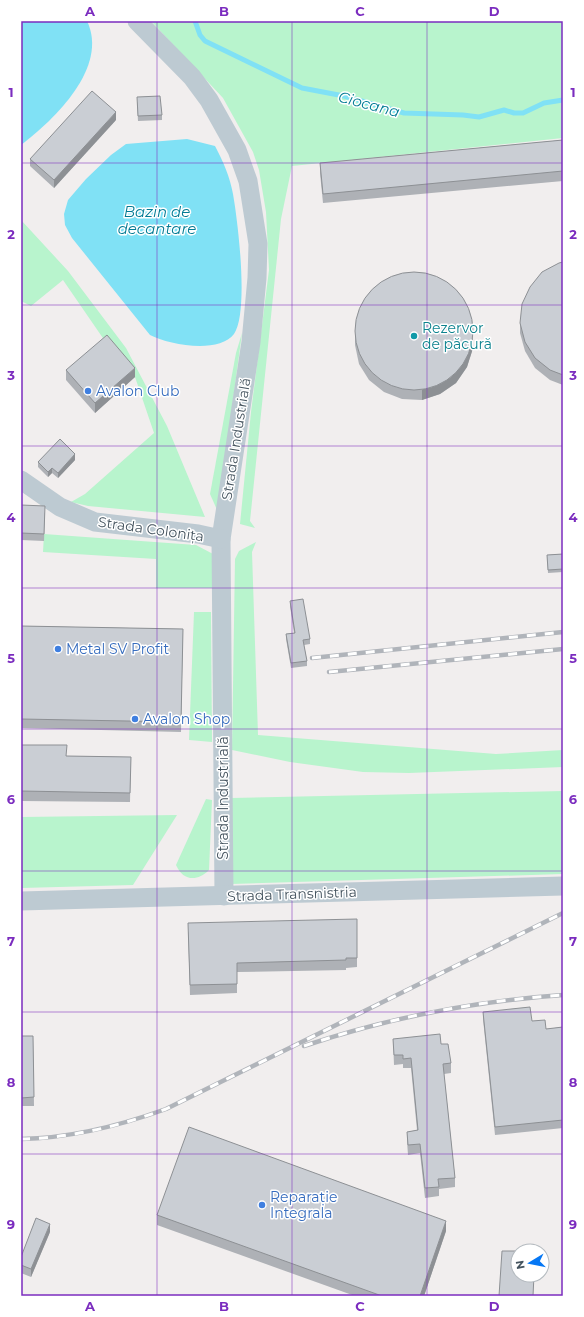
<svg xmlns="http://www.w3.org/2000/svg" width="584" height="1317" font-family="Montserrat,sans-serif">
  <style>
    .green { fill: #b8f4cd }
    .water { fill: #80e1f5 }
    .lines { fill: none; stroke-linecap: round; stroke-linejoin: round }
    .stream { stroke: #80e1f5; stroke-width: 5 }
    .minor { stroke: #bdcad2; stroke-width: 19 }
    .rail-casing { stroke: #b0b4ba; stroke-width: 4.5 }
    .rail { stroke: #fff; stroke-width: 3; stroke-dasharray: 9; stroke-linecap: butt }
    .wall { fill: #aeb1b6 }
    .shaded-wall { fill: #8d9094 }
    .building { fill: #caced4; stroke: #8d9094 }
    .grid { fill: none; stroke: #7b2cbf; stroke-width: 1; stroke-opacity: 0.55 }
    .culture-dot { fill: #0f9aa8; stroke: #fff; stroke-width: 1.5 }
    .shop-dot { fill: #3f7fe0; stroke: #fff; stroke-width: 1.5 }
    .labels { text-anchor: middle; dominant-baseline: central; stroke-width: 3; stroke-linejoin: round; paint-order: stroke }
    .culture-label { font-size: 14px; fill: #0d838f; stroke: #fff; text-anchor: start }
    .shop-label { font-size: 14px; fill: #366cbe; stroke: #fff; text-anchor: start }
    .street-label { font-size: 14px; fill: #44535e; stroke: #fff }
    .water-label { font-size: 15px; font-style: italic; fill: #037b94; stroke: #fff }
    .neatline { fill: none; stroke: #7b2cbf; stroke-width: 1.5 }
    .grid-label { font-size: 13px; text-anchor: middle; font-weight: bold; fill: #7b2cbf }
  </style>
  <rect width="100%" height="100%" fill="#f1eeee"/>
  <g class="green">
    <polygon points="151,21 563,21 563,138 292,166 281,219 250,521 255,528 240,524 251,412 269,270 266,212 259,170 253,152 223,98"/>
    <polygon points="21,220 68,271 126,348 167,426 205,517 88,506 71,502 85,494 154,433 135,377 107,344 63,280 31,306 21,301"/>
    <polygon points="242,333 218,512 210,494 236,353"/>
    <polygon points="44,534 196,545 213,554 212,588 156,588 156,559 43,552"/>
    <polygon points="256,542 252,552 258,735 496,754 563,750 563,767 409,773 363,772 290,762 232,750 235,559 239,551"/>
    <polygon points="194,612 211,612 212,742 189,740"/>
    <polygon points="563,791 563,874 231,884 231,798"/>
    <path d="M206,799l6,1 -3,70c-12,12 -26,11 -33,-5z"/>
    <polygon points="177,815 133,885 21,888 21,817"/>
  </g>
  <g class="water">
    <path d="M21,21h66c22,46 -32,98 -66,124z"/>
    <path d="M187,139l28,7c8,15 15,31 18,48 5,28 16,118 1,140 -15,20 -65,11 -84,1l-78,-97 -7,-13 -1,-11 4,-14 18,-21 25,-24 15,-11z"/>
  </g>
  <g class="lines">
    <polyline class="stream" points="195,21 200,35 205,41 302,88 344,96 404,113 463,115 479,117 504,110 514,113 523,113 544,103 563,100"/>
    <g class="minor">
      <polyline points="137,21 192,77 209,100 237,150 248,181 258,244 257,278 251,342 221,539 224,896"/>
      <polyline points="21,480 60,507 95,522 198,534 221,539"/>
      <polyline points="21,901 563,886"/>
    </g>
    <defs>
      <g id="rail">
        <polyline points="312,658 563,632"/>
        <polyline points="329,672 563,649"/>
        <path d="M304,1046c84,-28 170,-45 259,-51"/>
        <path d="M21,1139c51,-1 98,-13 145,-30l397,-196"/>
      </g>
    </defs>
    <use href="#rail" class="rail-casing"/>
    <use href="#rail" class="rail"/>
  </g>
  <g class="wall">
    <polygon points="137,102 162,115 162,120 138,121"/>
    <polygon points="116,120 54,188 30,166 30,159"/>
    <polygon points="563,140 563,181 323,203 320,173 320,163"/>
    <polygon points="563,262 563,385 550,380 535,368 525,351 520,333 520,323"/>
    <polygon points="355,336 473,348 467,367 456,383 440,394 422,400 402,399 384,392 369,380 359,364 355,345"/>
    <polygon points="66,370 135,377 95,413 66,380"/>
    <polygon points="75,460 58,478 52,473 48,477 38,467 38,462"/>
    <polygon points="21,505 45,513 44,541 21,540"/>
    <polygon points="563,554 563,572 548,573 547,555"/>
    <polygon points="290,601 310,639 310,644 304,645 307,661 307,666 291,668 286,639 286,634 294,633 290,606"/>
    <polygon points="21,626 183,629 181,732 21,728"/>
    <polygon points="21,745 67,756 131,757 130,802 21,801"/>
    <polygon points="357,919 357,967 346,968 346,970 237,972 237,993 190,995 188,932"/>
    <polygon points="483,1012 532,1021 546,1029 563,1027 563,1128 495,1135 483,1019"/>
    <polygon points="21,1036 33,1036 34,1106 21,1106"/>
    <polygon points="393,1039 441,1044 451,1063 451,1073 444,1074 455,1178 455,1187 439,1189 439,1196 425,1198 420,1153 408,1155 407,1141 407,1132 417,1130 411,1068 403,1068 403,1064 394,1065"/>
    <polygon points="157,1215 446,1231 424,1296 355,1296 157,1225"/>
    <polygon points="50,1232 31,1277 21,1273 21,1257"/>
  </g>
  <g class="shaded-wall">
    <polygon points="116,112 116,120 54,188 54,180"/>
    <polygon points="473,338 473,348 467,367 456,383 440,394 422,400 422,390"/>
    <polygon points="135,368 135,377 95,413 95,403"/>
    <polygon points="75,454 75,460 58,478 58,473"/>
    <polygon points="52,468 52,473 48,477 48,472"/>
    <polygon points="446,1221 446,1231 424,1296 420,1296"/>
    <polygon points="50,1224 50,1232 31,1277 31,1269"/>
  </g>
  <g class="building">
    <polygon points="92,91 116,112 54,180 30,159"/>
    <polygon points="160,96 162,115 138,116 137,97"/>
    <polygon points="563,140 563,171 323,194 320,163"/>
    <polygon points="563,262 563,375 550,370 535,358 525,342 520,323 522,304 530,287 542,272 559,263"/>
    <circle cx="414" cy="331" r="59"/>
    <polygon points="107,335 135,368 95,403 66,370"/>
    <polygon points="60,439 75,454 58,473 52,468 48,472 38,462"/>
    <polygon points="21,505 45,506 44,534 21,533"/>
    <polygon points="563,554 563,569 548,570 547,555"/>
    <polygon points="303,599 310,639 303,640 307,661 291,663 286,634 295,633 290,601"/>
    <polygon points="21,626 183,629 181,722 21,719"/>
    <polygon points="21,745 67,745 66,756 131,757 130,793 21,791"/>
    <polygon points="357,919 357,958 346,958 346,960 237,963 237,984 190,985 188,923"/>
    <polygon points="530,1007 532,1021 545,1020 546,1029 563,1027 563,1120 495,1127 483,1012"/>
    <polygon points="440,1034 441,1044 448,1044 451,1063 443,1064 455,1178 438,1179 439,1187 425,1188 420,1144 408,1145 407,1132 418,1130 411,1058 403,1059 403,1055 394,1055 393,1039"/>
    <polygon points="21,1036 33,1036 34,1097 21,1098"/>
    <polygon points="189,1127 446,1221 420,1296 382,1296 157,1215"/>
    <polygon points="36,1218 50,1224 31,1269 21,1265 21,1257"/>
    <polygon points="502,1251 518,1251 518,1275 534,1275 533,1296 499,1296"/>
  </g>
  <path class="grid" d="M157,21v1275M292,21v1275M427,21v1275M21,163h542M21,305h542M21,446h542M21,588h542M21,729h542M21,871h542M21,1012h542M21,1154h542"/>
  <circle class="culture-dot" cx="414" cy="336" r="4"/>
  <g class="shop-dot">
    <circle cx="88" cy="391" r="4"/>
    <circle cx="58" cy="649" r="4"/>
    <circle cx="135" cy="719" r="4"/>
    <circle cx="262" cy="1205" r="4"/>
  </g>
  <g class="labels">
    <g class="culture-label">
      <text x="422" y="328">Rezervor<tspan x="422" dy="16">de păcură</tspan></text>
    </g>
    <g class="shop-label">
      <text x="96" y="391">Avalon Club</text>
      <text x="66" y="649">Metal SV Profit</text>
      <text x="143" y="719">Avalon Shop</text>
      <text x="270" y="1197">Reparație<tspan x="270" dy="16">Integrala</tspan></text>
    </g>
    <g class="street-label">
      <text transform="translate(236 439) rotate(-81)">Strada Industrială</text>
      <text transform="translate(151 529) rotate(8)">Strada Colonița</text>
      <text transform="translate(223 798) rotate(-90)">Strada Industrială</text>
      <text transform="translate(292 894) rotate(-2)">Strada Transnistria</text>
    </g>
    <g class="water-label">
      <text transform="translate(369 104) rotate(15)">Ciocana</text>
      <text x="157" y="211">Bazin de<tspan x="157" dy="17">decantare</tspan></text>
    </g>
  </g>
  <rect width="584" height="1317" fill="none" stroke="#ffffff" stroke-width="44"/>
  <g transform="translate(530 1263) rotate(260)"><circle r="19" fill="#ffffff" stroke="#b4babf"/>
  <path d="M0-3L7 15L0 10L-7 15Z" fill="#0677f4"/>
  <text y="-6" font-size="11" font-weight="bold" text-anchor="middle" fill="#44535e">N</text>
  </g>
  <rect x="22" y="22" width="540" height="1273" class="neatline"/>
  <g class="grid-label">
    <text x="90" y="16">A</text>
    <text x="224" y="16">B</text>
    <text x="360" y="16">C</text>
    <text x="494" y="16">D</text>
    <text x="11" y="97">1</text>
    <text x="573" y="97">1</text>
    <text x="11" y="239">2</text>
    <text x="573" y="239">2</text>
    <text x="11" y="380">3</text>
    <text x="573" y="380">3</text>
    <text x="11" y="522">4</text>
    <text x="573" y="522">4</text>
    <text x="11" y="663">5</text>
    <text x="573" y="663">5</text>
    <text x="11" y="804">6</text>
    <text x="573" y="804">6</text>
    <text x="11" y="946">7</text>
    <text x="573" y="946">7</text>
    <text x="11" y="1087">8</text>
    <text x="573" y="1087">8</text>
    <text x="11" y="1229">9</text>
    <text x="573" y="1229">9</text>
    <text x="90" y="1311">A</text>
    <text x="224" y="1311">B</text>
    <text x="360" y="1311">C</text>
    <text x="494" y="1311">D</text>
  </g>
</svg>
